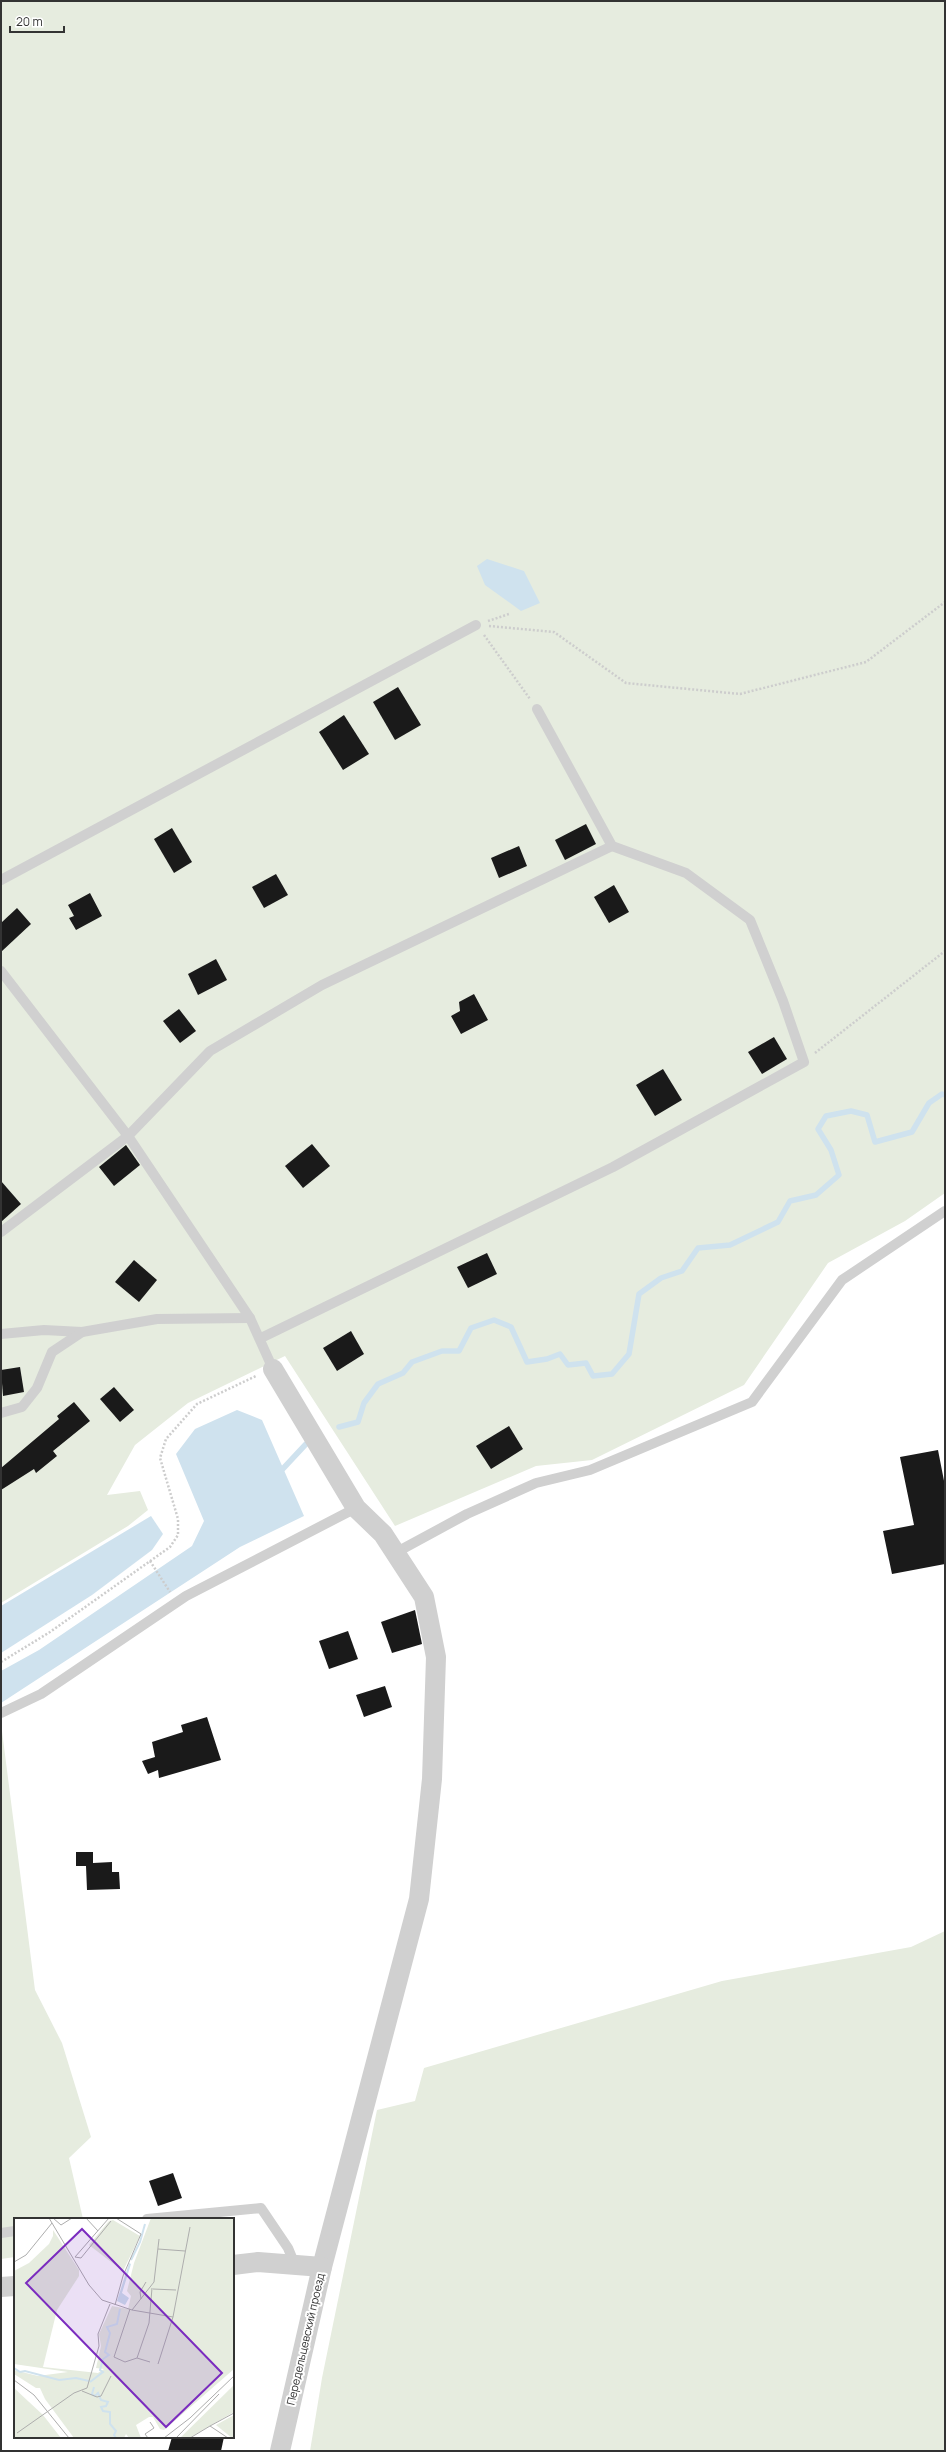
<svg xmlns="http://www.w3.org/2000/svg" width="946" height="2452" font-family="Manrope,sans-serif">
  <style>
    .green { fill: #e6ecdf }
    .water { fill: #cfe2ee }
    .lines { fill: none; stroke-linecap: round; stroke-linejoin: round }
    .stream { stroke: #cfe2ee; stroke-width: 5.5 }
    .building { fill: #1a1a1a }
    .path { stroke: #cdcdcd; stroke-width: 2.5; stroke-dasharray: 2 2; stroke-linecap: butt }
    .service { stroke: #d0d0d0; stroke-width: 10 }
    .minor { stroke: #d0d0d0; stroke-width: 20 }
    .labels { text-anchor: middle; dominant-baseline: central; stroke-width: 4; stroke-linejoin: round; paint-order: stroke }
    .street-label { font-size: 11px; fill: #333; stroke: #fff }
    .inset-river { fill: none; stroke: #cfe2ee; stroke-width: 2 }
    .inset-road { fill: none; stroke: #adadad; stroke-width: 1 }
    .view { fill: #7b2cbf; fill-opacity: 0.15; stroke: #7b2cbf; stroke-width: 2 }
    .inset-edge { fill: none; stroke: #333; stroke-width: 2 }
  </style>
  <rect width="100%" height="100%" fill="#fff"/>
  <g class="green">
    <polygon points="1,1 945,1 945,1193 905,1221 828,1263 744,1385 592,1460 536,1466 395,1526 285,1356 188,1403 135,1445 107,1495 140,1491 148,1510 128,1526 1,1603"/>
    <polygon points="2,1731 35,1990 62,2043 91,2137 69,2158 83,2219 15,2219 15,2257 1,2259"/>
    <polygon points="945,1931 945,2451 310,2451 322,2378 377,2110 415,2101 424,2068 722,1981 911,1947"/>
  </g>
  <g class="water">
    <polygon points="487,559 524,571 540,603 521,611 485,585 477,566"/>
    <polygon points="237,1410 262,1420 304,1516 240,1547 1,1703 1,1671 39,1650 192,1546 204,1521 176,1454 195,1429"/>
    <polygon points="151,1516 163,1534 152,1550 92,1595 1,1653 1,1606"/>
  </g>
  <g class="lines">
    <g class="stream">
      <polyline points="339,1427 358,1422 364,1403 378,1384 403,1373 412,1362 442,1351 459,1351 471,1328 494,1320 511,1327 527,1362 547,1359 560,1354 568,1365 586,1363 593,1376 612,1374 629,1354 639,1294 661,1278 682,1271 698,1248 730,1245 778,1222 790,1201 816,1195 839,1175 831,1150 818,1129 826,1116 851,1111 867,1115 875,1142 912,1132 929,1103 942,1094 945,1095"/>
      <polyline points="278,1474 306,1444"/>
    </g>
  </g>
  <g class="building">
    <polygon points="398,687 421,725 395,740 373,702"/>
    <polygon points="344,715 369,754 343,770 319,732"/>
    <polygon points="586,824 596,844 565,860 555,840"/>
    <polygon points="172,828 192,862 174,873 154,839"/>
    <polygon points="519,846 527,866 499,878 491,858"/>
    <polygon points="276,874 288,895 264,908 252,887"/>
    <polygon points="614,885 629,912 609,923 594,897"/>
    <polygon points="90,893 102,916 76,930 69,918 74,916 68,905"/>
    <polygon points="17,908 31,924 1,952 1,923"/>
    <polygon points="216,959 227,980 198,995 188,974"/>
    <polygon points="474,994 488,1020 461,1034 451,1016 460,1011 459,1002"/>
    <polygon points="179,1009 196,1031 180,1043 163,1021"/>
    <polygon points="774,1037 787,1059 762,1074 748,1052"/>
    <polygon points="663,1069 682,1100 655,1116 636,1085"/>
    <polygon points="312,1144 330,1166 303,1188 285,1166"/>
    <polygon points="126,1145 140,1165 114,1186 99,1167"/>
    <polygon points="1,1181 21,1204 1,1222"/>
    <polygon points="487,1253 497,1274 468,1288 457,1267"/>
    <polygon points="134,1260 157,1280 139,1302 115,1282"/>
    <polygon points="351,1331 364,1354 337,1371 323,1348"/>
    <polygon points="20,1367 24,1392 3,1396 1,1370"/>
    <polygon points="114,1387 134,1410 120,1422 100,1399"/>
    <polygon points="74,1402 90,1421 53,1451 57,1456 36,1473 34,1469 1,1490 1,1468 59,1419 57,1416"/>
    <polygon points="509,1426 523,1449 491,1469 476,1446"/>
    <polygon points="938,1450 945,1486 945,1564 892,1574 883,1531 914,1525 900,1457"/>
    <polygon points="415,1610 422,1644 392,1653 381,1622"/>
    <polygon points="348,1631 358,1659 329,1669 319,1641"/>
    <polygon points="385,1686 392,1707 364,1717 356,1695"/>
    <polygon points="207,1717 221,1760 159,1778 158,1770 148,1774 142,1761 155,1757 152,1742 183,1732 181,1725"/>
    <polygon points="76,1852 93,1852 93,1863 112,1862 112,1872 119,1872 120,1889 87,1890 86,1866 76,1866"/>
    <polygon points="173,2173 182,2198 158,2206 149,2181"/>
    <polygon points="172,2437 224,2437 221,2451 168,2451"/>
  </g>
  <g class="lines">
    <g class="path">
      <polyline points="488,621 509,614"/>
      <polyline points="489,626 554,632 626,683 740,694 866,662 945,602"/>
      <polyline points="484,635 530,699"/>
      <polyline points="815,1053 945,951"/>
      <polyline points="150,1561 170,1592"/>
      <polyline points="1,1662 50,1632 170,1547 178,1535 178,1519 160,1458 166,1439 197,1404 256,1376"/>
    </g>
    <g class="service">
      <polyline points="1,880 476,625"/>
      <polyline points="1,971 128,1136 250,1318 273,1369"/>
      <polyline points="1,1232 128,1136 210,1051 322,985 612,846"/>
      <polyline points="1,1334 44,1330 82,1332 157,1319 250,1318"/>
      <polyline points="261,1338 613,1167 804,1062 783,1001 750,920 686,873 612,846 537,709"/>
      <polyline points="1,1413 22,1407 37,1388 52,1352 82,1332"/>
      <polyline points="395,1553 467,1514 536,1483 590,1470 752,1402 842,1280 945,1211"/>
      <polyline points="1,1713 41,1694 186,1596 356,1508"/>
      <polyline points="147,2219 261,2208 288,2248 295,2265"/>
      <polyline points="1,2233 15,2231"/>
    </g>
    <g class="minor">
      <polyline points="273,1369 356,1508 383,1534 424,1597 436,1657 432,1779 419,1899 322,2267 280,2451"/>
      <polyline points="233,2265 258,2262 322,2267"/>
      <polyline points="1,2287 15,2286"/>
    </g>
  </g>
  <g class="labels">
    <g class="street-label">
      <text transform="translate(305 2339) rotate(-77)">Передельцевский проезд</text>
    </g>
  </g>
  <g transform="translate(14 2218)">
    <rect width="220" height="220" fill="#fff"/>
    <path d="M137,0h83v151l-70,61 -4,-1 -7,-12h-4l-13,8 5,13h-12l-3,-4 -2,4h-50l-29,-39 -5,-11h-4l-22,-14v-4l24,6 30,-4 -54,-8v-93l15,-8 20,-19 4,-8v-6l26,40v6l-22,34 -14,57 55,6 6,-4 -8,-1 5,-22 -2,-12 13,-28 16,3 3,-13 -4,-5 7,-28zM99,2l27,16 -17,35 -34,-26 20,-24zM220,167v27l-45,26h-9zM0,170l29,27 18,23h-47zM220,197v23h-2l-16,-13z" fill="#e6ecdf"/>
    <path d="M115,45l2,1 -9,29 7,5 -4,7 -8,-4z" fill="#cfe2ee"/>
    <path class="inset-river" d="M117,42l9,-18 5,-18M0,150l6,4 5,-1 34,9 17,-2 13,3M76,164l13,-10 -3,-2 3,-11 6,-4 -4,-3 5,-19 -3,-6 10,-3 3,-15M80,169l-2,7 3,2 3,-3 3,7 7,2 -2,4 -5,1 2,4 7,1v12l6,7 -2,4 2,3"/>
    <path class="inset-road" d="M35,0l40,67 13,15 30,10 41,7M39,0l8,7 11,-7M72,0l12,13M144,31l27,2M61,39l6,1 30,-37M61,39l34,-39M0,44l12,-7 26,-32M139,71l23,1M127,81l-1,-7 6,-10M101,87l8,-29 18,-42 -25,-16M116,91l-16,48 11,5 12,-4 13,4M118,92l22,-28 5,-43M123,140l12,-35 3,-35M144,146l15,-47 17,-90M0,162l20,15 35,43M68,173l15,6 4,-1 10,-20M196,208l24,-13M3,215l57,-40 13,-5 12,-42 -1,-12 12,-30M134,220l-3,-4 9,-6 -4,-6M150,220l26,-20 44,-42M162,220l43,-44M176,220l20,-12 18,12"/>
    <path class="view" d="M68,11l140,144 -56,54 -140,-144z"/>
    <rect width="220" height="220" class="inset-edge"/>
  </g>
  <rect width="946" height="2452" fill="none" stroke="#333333" stroke-width="4"/>
  <path d="M10 26v6h54v-6" fill="none" stroke="#333333" stroke-width="2"/>
  <text x="16" y="26" font-size="12" fill="#333333" stroke="#ffffff" stroke-width="3" paint-order="stroke">20 m</text>
</svg>
